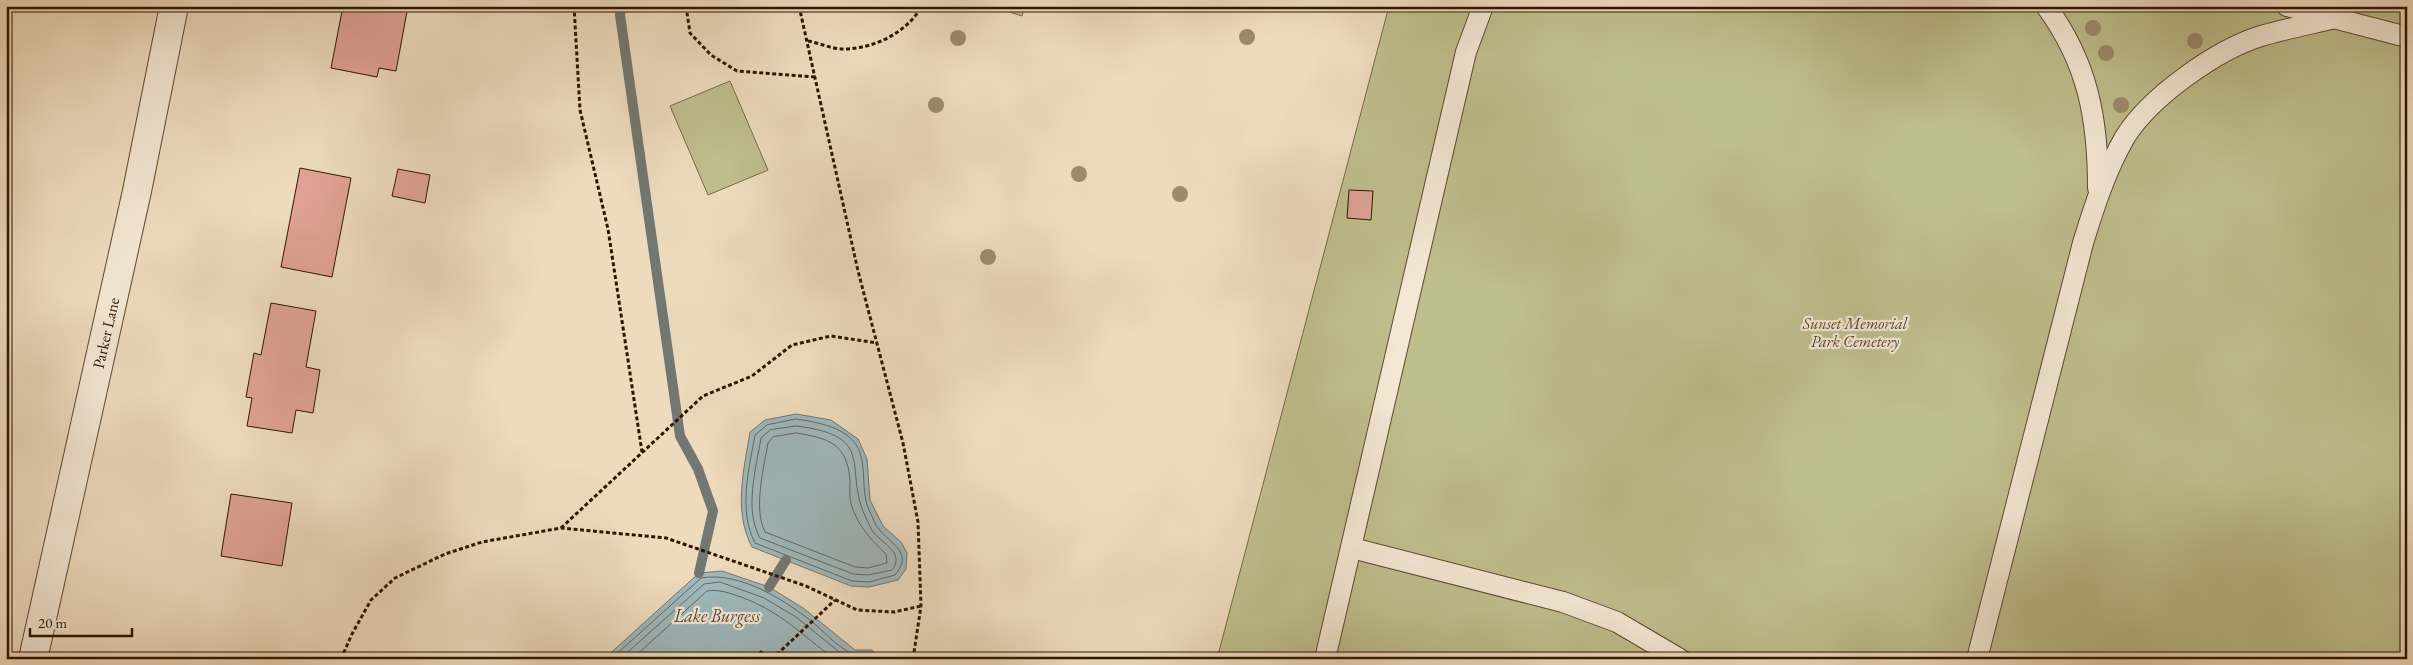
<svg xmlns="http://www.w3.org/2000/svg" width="2413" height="665" font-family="'EB Garamond',serif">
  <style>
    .green { fill: #bfbe8d; stroke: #776a46 }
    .water { fill: #9eb8bc; stroke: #727771 }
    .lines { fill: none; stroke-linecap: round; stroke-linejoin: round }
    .shore { stroke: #66665e; stroke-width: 1 }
    .stream { stroke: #727771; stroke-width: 10 }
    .building { fill: #e0a296; stroke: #2f1500 }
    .service-casing { stroke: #5f4630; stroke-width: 22 }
    .minor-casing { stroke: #5f4630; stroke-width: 30 }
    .path { stroke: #2f1500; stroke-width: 3; stroke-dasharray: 4 2.5; stroke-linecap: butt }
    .service { stroke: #f4e8d5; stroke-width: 20 }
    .minor { stroke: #f4e8d5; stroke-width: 28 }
    .tree { fill: #9d8a6d }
    .labels { text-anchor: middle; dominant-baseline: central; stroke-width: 4.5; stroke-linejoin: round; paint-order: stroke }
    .park-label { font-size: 16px; font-style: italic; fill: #5a482a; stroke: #f4e8d5 }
    .street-label { font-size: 16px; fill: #2f1500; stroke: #f4e8d5 }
    .water-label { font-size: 18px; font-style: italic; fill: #564e42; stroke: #f4e8d5 }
  </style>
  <rect width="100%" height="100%" fill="#eedbbe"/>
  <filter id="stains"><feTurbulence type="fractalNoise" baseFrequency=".004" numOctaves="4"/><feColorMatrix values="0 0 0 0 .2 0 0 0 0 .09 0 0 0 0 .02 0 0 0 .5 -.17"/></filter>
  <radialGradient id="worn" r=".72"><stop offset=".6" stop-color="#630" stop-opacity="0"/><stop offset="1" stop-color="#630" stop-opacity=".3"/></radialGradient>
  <g class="green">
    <polygon points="990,6 1025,6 1022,16"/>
    <polygon points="1389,6 2407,6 2407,659 1217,659"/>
    <polygon points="730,81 768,170 708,195 670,106"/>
  </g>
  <g class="water">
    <path d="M796,414l35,6 27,19 9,20 3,41 13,26 18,16 6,11 -1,16 -8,11 -29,7 -18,-1 -99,-39c-19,-36 -8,-77 -2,-115l15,-12z"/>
    <polygon points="722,571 769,587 803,608 855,650 872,650 881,659 604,659 699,573"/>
  </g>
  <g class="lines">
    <g class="shore">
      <path d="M796,419c19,3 46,7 59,24 14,20 4,48 15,69 3,6 5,13 9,17 12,16 35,23 16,46l-26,7 -17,-1 -97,-38c-17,-33 -6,-74 0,-108l12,-10z"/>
      <path d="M796,426c84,10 45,43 71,94 2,4 4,10 7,13 9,11 31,20 18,37l-24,5 -15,-1 -93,-36c-16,-29 -4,-69 1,-100l9,-8z"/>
      <path d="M796,433c33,5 51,11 54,47 0,9 -1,19 2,27 7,20 19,33 34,47l1,9 -19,5 -13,-1 -90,-35c-12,-23 -1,-65 3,-89l5,-6z"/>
      <path d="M611,659l90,-81c39,-7 86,23 115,47 11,10 23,23 37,29 8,4 15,-1 22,5"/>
      <polyline points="620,659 704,584 720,582 764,598 796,617 848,659"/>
      <path d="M632,659l75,-68c12,-2 22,2 34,6 41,15 60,38 94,62"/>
    </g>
    <g class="stream">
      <polyline points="621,6 620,15 680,436 698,469 713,511 699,573"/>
      <polyline points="769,587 786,560"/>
    </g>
  </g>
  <g class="building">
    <polygon points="343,6 383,8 384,6 408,6 396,71 379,68 377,77 331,68"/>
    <polygon points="300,168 351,178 332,277 281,267"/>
    <polygon points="398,169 430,175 425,203 392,196"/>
    <polygon points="1349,190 1373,191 1371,220 1347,218"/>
    <polygon points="271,303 316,311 306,367 320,370 313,413 296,410 292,433 247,426 252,398 246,397 254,353 261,355"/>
    <polygon points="231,494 292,503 282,566 221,556"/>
  </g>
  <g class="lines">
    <defs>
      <g id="service">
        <path d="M2046,6c42,57 52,113 52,182"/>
        <polyline points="2287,6 2407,37"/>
        <polyline points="1352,548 1563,602 1617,622 1680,659"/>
        <polyline points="1325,659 1466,52 1483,6"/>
        <path d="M1977,659l106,-416c11,-36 23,-73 42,-106 25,-40 91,-87 136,-101 24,-7 49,-12 74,-18"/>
      </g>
      <polyline id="minor" points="33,659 137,191 174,6"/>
    </defs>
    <use href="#service" class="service-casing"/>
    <use href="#minor" class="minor-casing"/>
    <g class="path">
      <polyline points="574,6 580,110 608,229 642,452"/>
      <polyline points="686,6 690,33 711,55 737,71 816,77"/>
      <polyline points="799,6 858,271 903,443 918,522 921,606 913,659"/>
      <path d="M808,41c11,2 24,8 35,8 30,0 64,-16 79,-43"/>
      <polyline points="561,528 703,396 752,376 792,345 831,336 877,343"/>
      <polyline points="760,651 767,659"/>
      <polyline points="341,659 352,634 371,600 395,578 445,554 482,542 561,528 666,538 806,586 857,610 894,612 921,606"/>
      <polyline points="772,659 835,600"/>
    </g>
    <use href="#service" class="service"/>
    <use href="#minor" class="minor"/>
  </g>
  <g class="tree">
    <circle cx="2093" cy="28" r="8"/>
    <circle cx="1247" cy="37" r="8"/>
    <circle cx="958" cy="38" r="8"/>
    <circle cx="2195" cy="41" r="8"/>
    <circle cx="2106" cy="53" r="8"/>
    <circle cx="936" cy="105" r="8"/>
    <circle cx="2121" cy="105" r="8"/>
    <circle cx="1079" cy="174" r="8"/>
    <circle cx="1180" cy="194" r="8"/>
    <circle cx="988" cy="257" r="8"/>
  </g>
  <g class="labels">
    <g class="park-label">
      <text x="1855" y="323">Sunset Memorial<tspan x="1855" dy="18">Park Cemetery</tspan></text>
    </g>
    <g class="street-label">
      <text transform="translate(106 333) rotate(-77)">Parker Lane</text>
    </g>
    <g class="water-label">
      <text x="717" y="615">Lake Burgess</text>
    </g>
  </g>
  <rect width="2413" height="665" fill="none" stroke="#eedbbe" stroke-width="25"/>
  <rect x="8" y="8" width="2398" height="650" fill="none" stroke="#2f1500" stroke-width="2.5"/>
  <rect x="12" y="12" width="2388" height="640" fill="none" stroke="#2f1500"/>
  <path d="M30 628v8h102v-8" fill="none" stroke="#2f1500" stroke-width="2.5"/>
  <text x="38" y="628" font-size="15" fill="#2f1500" stroke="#f4e8d5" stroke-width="4" paint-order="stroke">20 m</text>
  <rect width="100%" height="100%" filter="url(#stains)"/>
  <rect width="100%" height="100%" fill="url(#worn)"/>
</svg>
